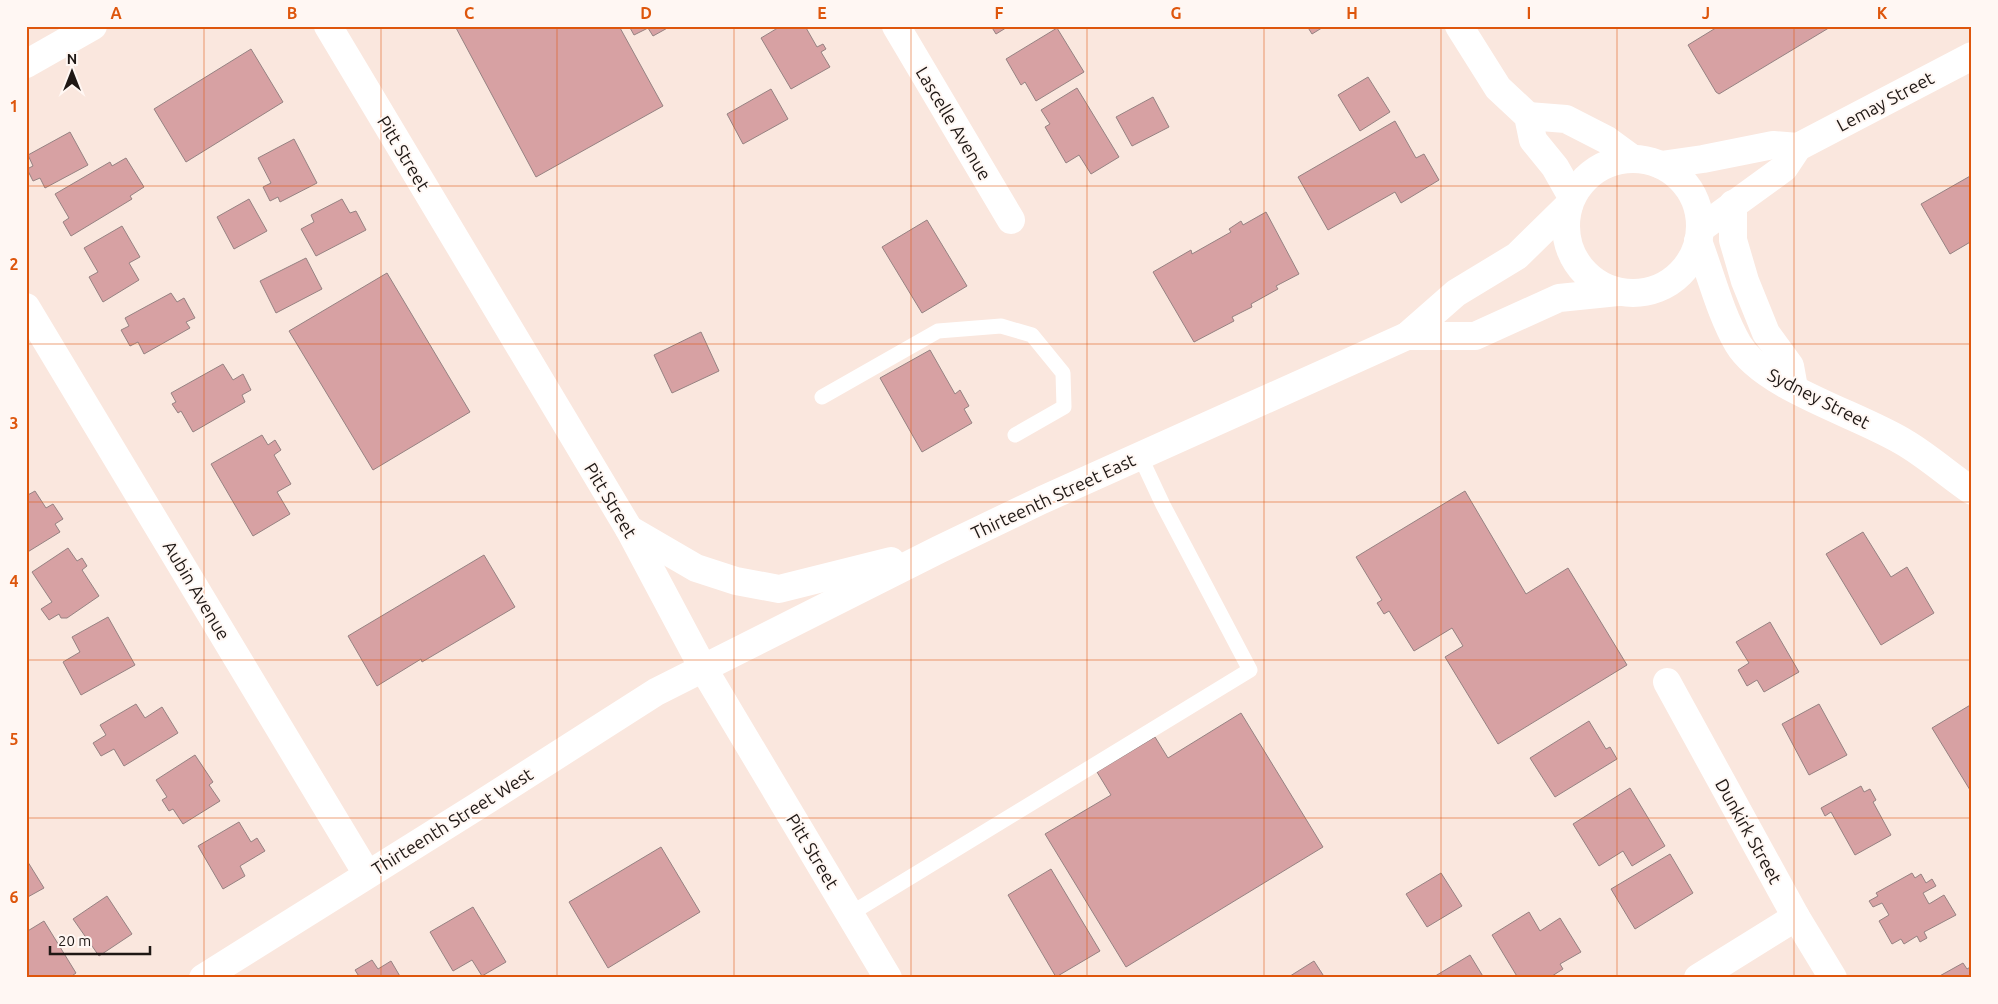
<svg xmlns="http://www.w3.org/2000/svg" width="1998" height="1004" font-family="Ubuntu,sans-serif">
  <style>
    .building { fill: #d7a1a3; stroke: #968282 }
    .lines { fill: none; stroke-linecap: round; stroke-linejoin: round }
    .lane { stroke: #fff; stroke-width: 15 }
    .street { stroke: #fff; stroke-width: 28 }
    .secondary { stroke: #fff; stroke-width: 28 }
    .grid { fill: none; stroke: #de560c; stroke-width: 1; stroke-opacity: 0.55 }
    .labels { text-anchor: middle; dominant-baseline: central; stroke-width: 4; stroke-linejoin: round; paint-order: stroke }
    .street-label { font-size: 18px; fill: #1f1815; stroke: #fff7f3 }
    .neatline { fill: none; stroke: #de560c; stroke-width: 2 }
    .grid-label { font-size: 16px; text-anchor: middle; font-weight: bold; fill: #de560c }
  </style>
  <rect width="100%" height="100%" fill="#fae7de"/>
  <g class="building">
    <polygon points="455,26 619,26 663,106 536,177"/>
    <polygon points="629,26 671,26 653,36 648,28 634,35"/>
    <polygon points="781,26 805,26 817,47 823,44 826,49 821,52 830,67 791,89 761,38"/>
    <polygon points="991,26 1009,26 996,34"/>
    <polygon points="1307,26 1325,26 1312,34"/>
    <polygon points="1719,26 1832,26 1719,94 1716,92 1688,45"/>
    <polygon points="1057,28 1084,72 1036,101 1025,82 1021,85 1006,59"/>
    <polygon points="251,49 283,102 186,162 154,109"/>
    <polygon points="1368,77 1390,112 1360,131 1338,95"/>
    <polygon points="1077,88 1119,157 1091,174 1079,155 1066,163 1045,127 1050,124 1041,110"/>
    <polygon points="771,89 788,119 743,144 727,114"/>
    <polygon points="1153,97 1169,127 1132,146 1116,117"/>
    <polygon points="1395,121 1416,158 1424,154 1439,180 1401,203 1395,192 1328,230 1298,177"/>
    <polygon points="70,132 88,165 45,188 40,178 33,181 27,169 33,166 28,155"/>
    <polygon points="294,139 317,183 280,202 278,197 270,201 263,187 271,183 258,158"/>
    <polygon points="126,158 144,187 130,196 132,199 71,236 63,222 69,218 55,194 110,162 112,166"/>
    <polygon points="1972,175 1972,241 1950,254 1921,204"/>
    <polygon points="249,199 267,231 234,249 217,217"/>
    <polygon points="342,199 350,213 356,211 366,230 316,256 301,229 314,222 311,215"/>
    <polygon points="1266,212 1299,274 1276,286 1278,289 1251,304 1252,307 1232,317 1234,321 1194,342 1153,272 1191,250 1192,254 1231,232 1229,229 1241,221 1243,225"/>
    <polygon points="927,220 967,286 922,313 882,247"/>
    <polygon points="122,226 140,257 129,263 139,280 103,302 89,277 98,272 84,248"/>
    <polygon points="306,258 322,289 276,313 260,281"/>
    <polygon points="387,273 470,412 373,470 289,331"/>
    <polygon points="171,293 177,302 184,298 195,318 186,322 190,328 144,354 138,342 130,346 121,330 129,326 125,318"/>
    <polygon points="701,332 719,371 672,393 654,355"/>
    <polygon points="930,350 955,394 960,390 969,406 964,409 972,423 922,452 880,378"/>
    <polygon points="223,364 233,380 243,374 251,390 242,395 245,402 193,432 181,411 178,413 172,404 176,402 171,393"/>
    <polygon points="262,435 268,445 275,440 281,450 274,455 291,484 277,492 290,514 253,536 211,464"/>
    <polygon points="35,491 46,508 53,504 63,519 55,524 60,532 26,553 26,496"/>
    <polygon points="1465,491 1526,594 1568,568 1627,665 1498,744 1445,657 1463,646 1452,628 1414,651 1389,611 1384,614 1377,603 1382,600 1356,557"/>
    <polygon points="1863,532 1891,577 1907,567 1934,613 1881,645 1826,554"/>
    <polygon points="68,548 77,561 82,558 87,566 82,570 99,596 67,618 61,618 59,614 49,620 41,609 52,602 32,572"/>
    <polygon points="484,555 515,607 422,662 421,659 377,686 348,636"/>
    <polygon points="108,617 135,665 81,695 63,662 80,652 72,637"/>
    <polygon points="1770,622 1799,672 1764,692 1757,680 1747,686 1738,670 1749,663 1736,642"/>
    <polygon points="136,704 145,718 162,707 178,733 124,766 114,749 101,756 93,743 106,735 100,725"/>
    <polygon points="1819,704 1847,755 1809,775 1782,724"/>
    <polygon points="1972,704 1972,789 1970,790 1932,728"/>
    <polygon points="1241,713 1323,847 1126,967 1045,834 1111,795 1097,772 1155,737 1168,758"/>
    <polygon points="1589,721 1606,749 1610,747 1617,759 1555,797 1530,758"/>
    <polygon points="195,755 213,782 209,785 220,801 183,824 173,809 169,811 162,800 167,797 156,780"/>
    <polygon points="1861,786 1864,792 1870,789 1876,800 1873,802 1891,835 1855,855 1831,812 1825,816 1821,808"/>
    <polygon points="1630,788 1665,846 1632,866 1623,851 1599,866 1573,824"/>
    <polygon points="239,822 251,842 257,838 265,851 240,866 245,876 223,889 198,846"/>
    <polygon points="661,847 700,912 608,968 569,902"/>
    <polygon points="1670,854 1693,893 1635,929 1611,889"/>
    <polygon points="26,859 44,888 26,898"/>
    <polygon points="1051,869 1100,951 1056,977 1008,895"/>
    <polygon points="1441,873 1462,906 1427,927 1406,894"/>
    <polygon points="1912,873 1915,878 1921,874 1926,883 1932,879 1936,886 1923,893 1929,904 1944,895 1956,915 1924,932 1927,938 1920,942 1917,936 1904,944 1901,939 1892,944 1879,921 1889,915 1882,903 1873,907 1869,901 1878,896 1876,893"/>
    <polygon points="107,896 132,934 99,956 73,919"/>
    <polygon points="473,907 506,962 482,976 472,960 453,971 430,932"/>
    <polygon points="1529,912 1540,931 1560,918 1581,952 1560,964 1563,969 1549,978 1518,978 1492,935"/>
    <polygon points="44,921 76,973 69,978 26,978 26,932"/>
    <polygon points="1470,955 1484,978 1432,978"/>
    <polygon points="372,960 378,969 391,961 401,978 360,978 355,970"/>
    <polygon points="1314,961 1325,978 1287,978"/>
    <polygon points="1963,963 1967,969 1972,966 1972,978 1936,978"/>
  </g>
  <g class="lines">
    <g class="lane">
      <polyline points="822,397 938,331 1001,326 1032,335 1063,373 1064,407 1015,435"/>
      <polyline points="850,914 1250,670 1163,505 1140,456"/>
    </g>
    <g class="street">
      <polyline points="896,26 1011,220"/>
      <polyline points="1459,26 1498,88 1528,116 1533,140 1555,167 1572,197"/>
      <polyline points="26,64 93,26"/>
      <polyline points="1528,116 1566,119 1607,140 1633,159"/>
      <polyline points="1661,165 1703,159 1773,145 1798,147"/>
      <polyline points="1700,229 1784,168 1798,147 1972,56"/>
      <polyline points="26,307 367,874"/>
      <polyline points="1667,682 1796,917 1833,978"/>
      <polyline points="1698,978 1796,917"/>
    </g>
    <g class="secondary">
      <polyline points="328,26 629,529 703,668 888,978"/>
      <circle cx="1633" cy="226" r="67"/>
      <polyline points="1733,204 1733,240 1745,281 1766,333 1790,366 1794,388"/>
      <path d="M1698,241c13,34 22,72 40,103 27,45 124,71 169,100 23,14 43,32 65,47"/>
      <polyline points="1407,336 1475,336 1559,298 1618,292"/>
      <polyline points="629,529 696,568 736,581 779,589 891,561"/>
      <polyline points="203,978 476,807 656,692 938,550 1042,500 1407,336 1456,293 1517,256 1569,205"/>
    </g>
  </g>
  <path class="grid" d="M204,26v952M381,26v952M557,26v952M734,26v952M911,26v952M1087,26v952M1264,26v952M1441,26v952M1617,26v952M1794,26v952M26,186h1946M26,344h1946M26,502h1946M26,660h1946M26,818h1946"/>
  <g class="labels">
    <g class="street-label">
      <text transform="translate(1885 101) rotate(-28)">Lemay Street</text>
      <text transform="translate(954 123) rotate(59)">Lascelle Avenue</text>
      <text transform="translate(404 153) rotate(59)">Pitt Street</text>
      <text transform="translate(1819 398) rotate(27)">Sydney Street</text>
      <text transform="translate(1053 496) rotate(-25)">Thirteenth Street East</text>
      <text transform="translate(611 500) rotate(59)">Pitt Street</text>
      <text transform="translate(197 590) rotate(59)">Aubin Avenue</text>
      <text transform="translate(452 821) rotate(-32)">Thirteenth Street West</text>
      <text transform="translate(1749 831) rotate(61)">Dunkirk Street</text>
      <text transform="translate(813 851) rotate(59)">Pitt Street</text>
    </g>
  </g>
  <rect width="1998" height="1004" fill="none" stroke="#fff7f3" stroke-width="55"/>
  <g transform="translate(72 72)" stroke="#fff7f3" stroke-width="4" paint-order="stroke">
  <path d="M0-4L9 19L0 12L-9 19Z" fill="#1f1815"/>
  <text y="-8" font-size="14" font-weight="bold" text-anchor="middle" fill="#1f1815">N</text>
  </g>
  <path d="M50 946v8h100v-8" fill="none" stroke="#1f1815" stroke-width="2.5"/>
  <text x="58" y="946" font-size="15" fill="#1f1815" stroke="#fff7f3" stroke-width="4" paint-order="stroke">20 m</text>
  <rect x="28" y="28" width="1942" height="948" class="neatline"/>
  <g class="grid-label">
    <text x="116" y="19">A</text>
    <text x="292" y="19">B</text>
    <text x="469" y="19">C</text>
    <text x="646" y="19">D</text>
    <text x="822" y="19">E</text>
    <text x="999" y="19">F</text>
    <text x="1176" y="19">G</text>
    <text x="1352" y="19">H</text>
    <text x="1529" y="19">I</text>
    <text x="1706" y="19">J</text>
    <text x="1882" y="19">K</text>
    <text x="14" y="112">1</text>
    <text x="14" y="270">2</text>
    <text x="14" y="429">3</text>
    <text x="14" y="587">4</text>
    <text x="14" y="745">5</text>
    <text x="14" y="903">6</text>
  </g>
</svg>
